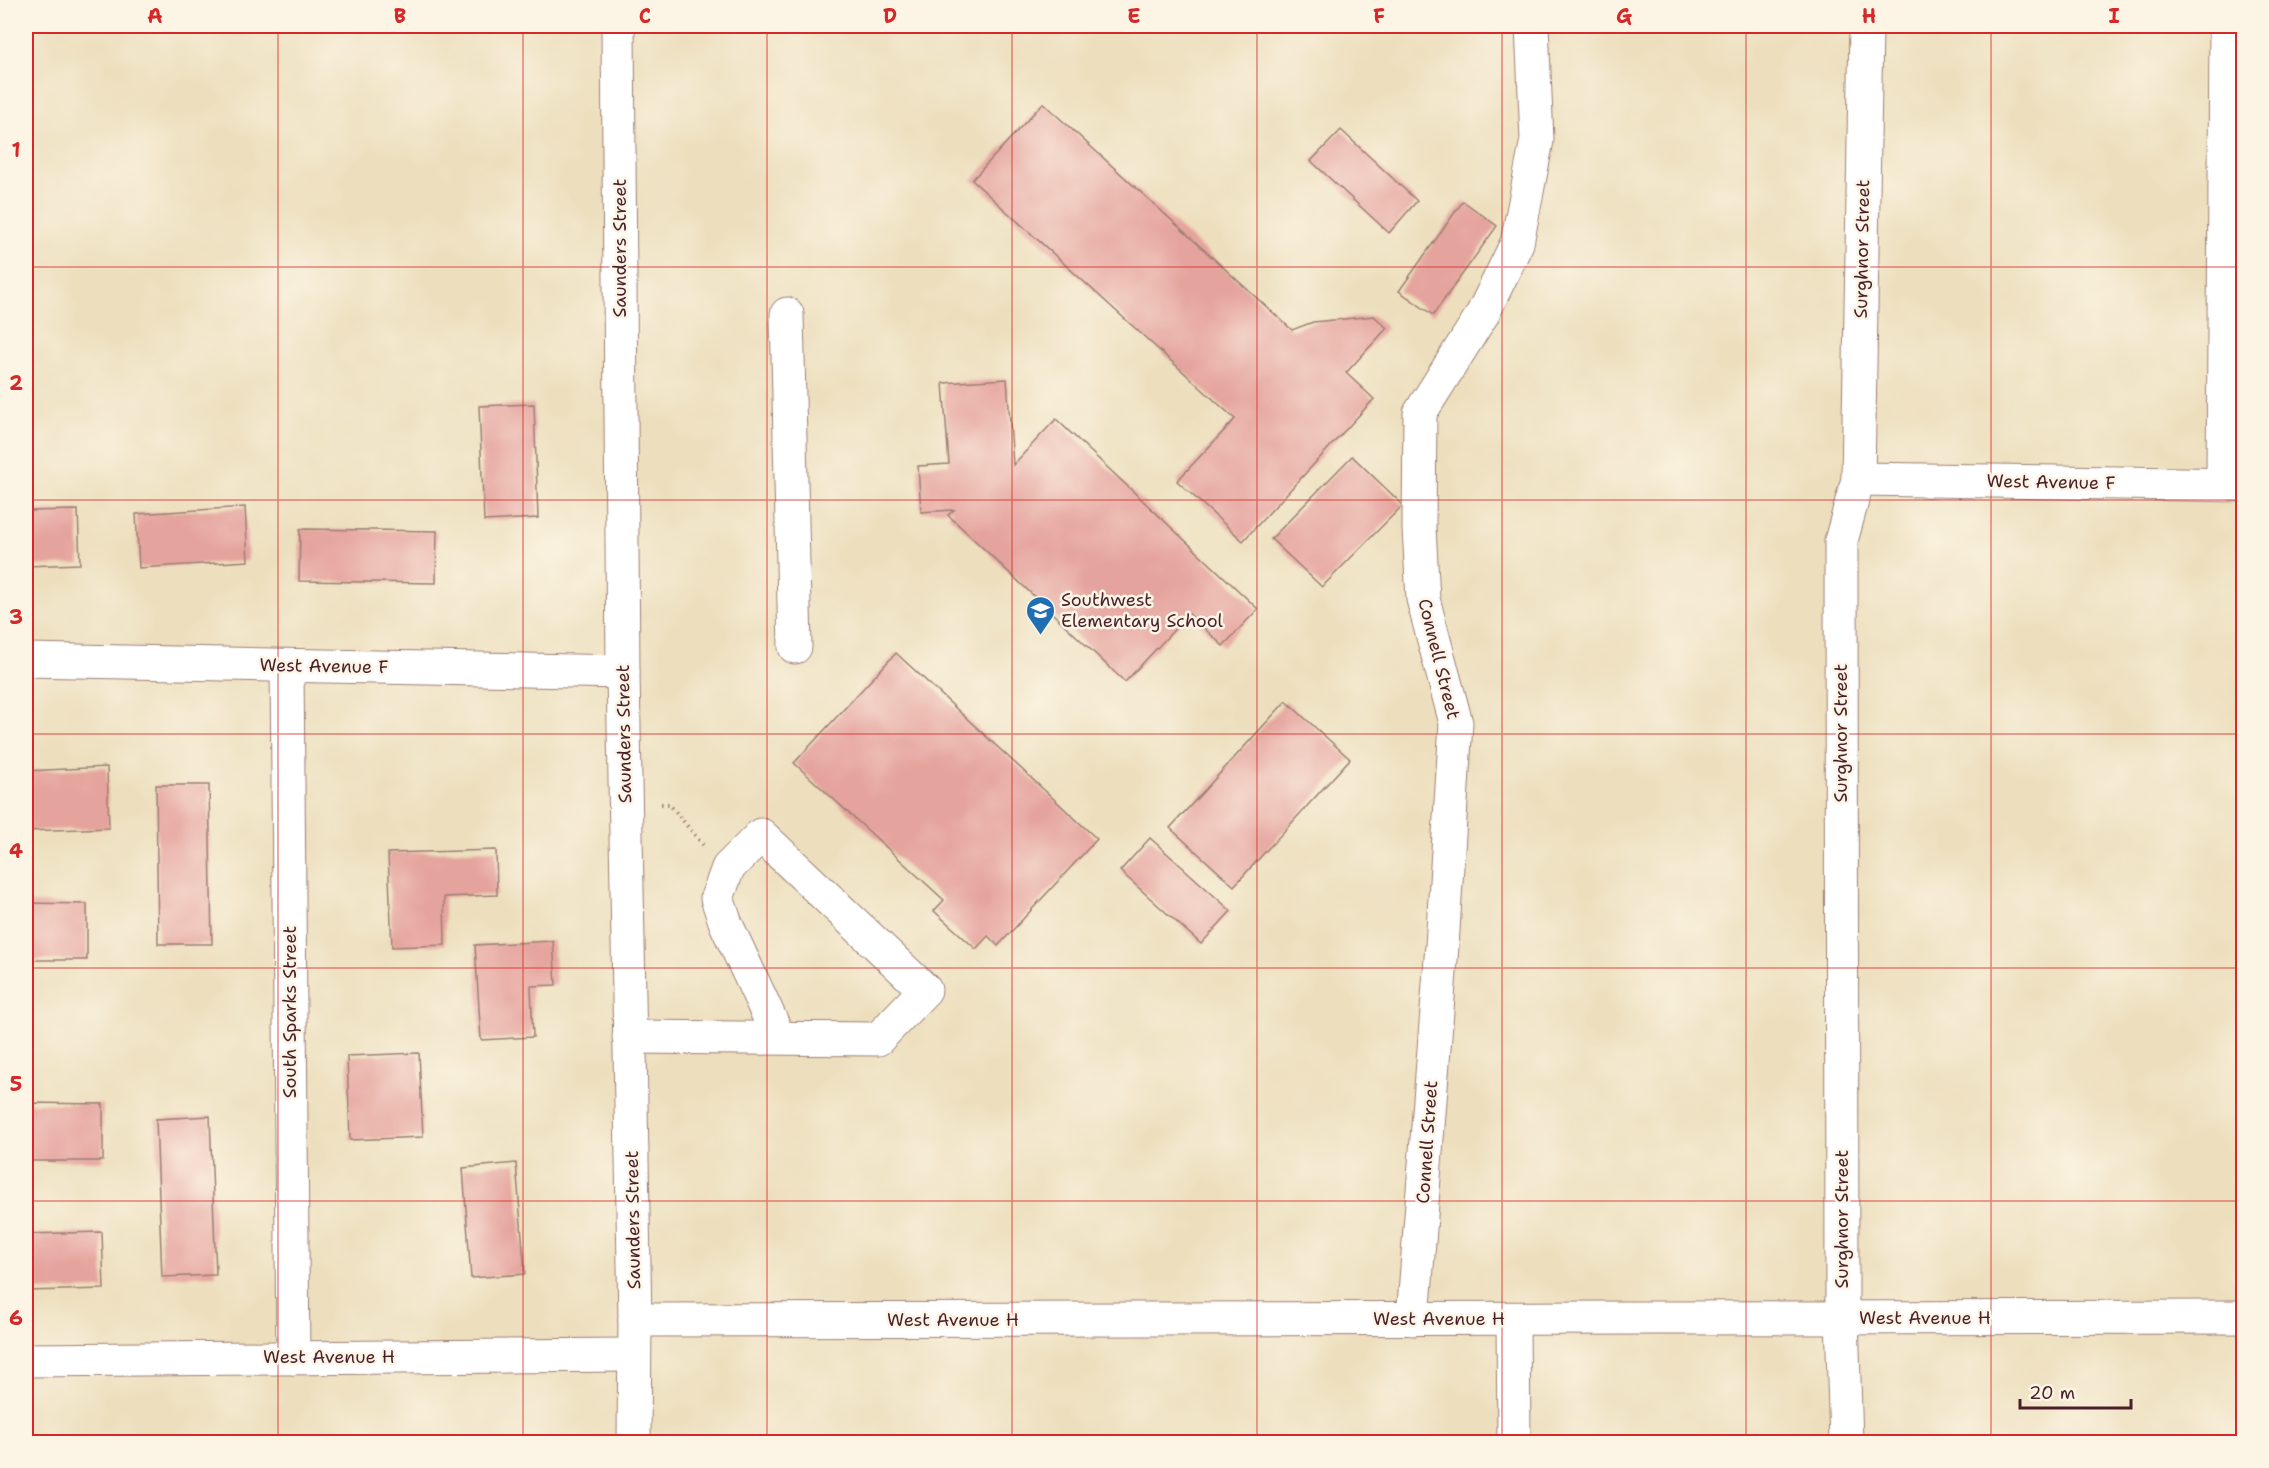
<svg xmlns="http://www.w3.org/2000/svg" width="2269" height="1468" font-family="'Shantell Sans',sans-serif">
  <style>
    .building { fill: #e5a39d }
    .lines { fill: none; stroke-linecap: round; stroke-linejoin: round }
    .minor-casing { stroke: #9c7f74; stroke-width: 35 }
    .path { stroke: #9c7f74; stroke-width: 4; stroke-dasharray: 1.5 4.5; stroke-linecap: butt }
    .minor { stroke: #fff; stroke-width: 33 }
    .grid { fill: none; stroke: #d62828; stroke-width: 1.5; stroke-opacity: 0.55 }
    .labels { text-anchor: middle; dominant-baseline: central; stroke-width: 5; stroke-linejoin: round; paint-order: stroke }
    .street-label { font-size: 18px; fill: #4a1f2b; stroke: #fcf5e5 }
    .poi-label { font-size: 18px; fill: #4a1f2b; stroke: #fcf5e5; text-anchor: start }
    .neatline { fill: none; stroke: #d62828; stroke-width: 2 }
    .grid-label { font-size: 20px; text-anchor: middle; font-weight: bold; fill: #d62828 }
  </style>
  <rect width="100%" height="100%" fill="#fcf5e5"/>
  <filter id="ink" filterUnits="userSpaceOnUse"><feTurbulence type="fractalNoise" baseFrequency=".0167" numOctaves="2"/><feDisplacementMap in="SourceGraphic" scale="12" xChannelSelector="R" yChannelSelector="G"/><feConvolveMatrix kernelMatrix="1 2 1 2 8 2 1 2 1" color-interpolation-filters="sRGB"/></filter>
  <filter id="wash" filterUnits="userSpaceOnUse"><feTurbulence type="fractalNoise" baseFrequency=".008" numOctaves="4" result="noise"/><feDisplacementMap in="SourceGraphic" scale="24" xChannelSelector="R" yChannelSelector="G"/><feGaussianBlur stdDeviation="1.35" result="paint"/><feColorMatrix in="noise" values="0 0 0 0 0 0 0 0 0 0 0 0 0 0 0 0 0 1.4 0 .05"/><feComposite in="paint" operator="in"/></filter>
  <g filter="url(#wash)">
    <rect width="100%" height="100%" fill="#eddfbe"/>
    <g id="blocks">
      <g class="building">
        <polygon points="1043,103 1292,330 1313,322 1374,316 1387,328 1346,373 1374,399 1243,541 1177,481 1235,419 972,180"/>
        <polygon points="1341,130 1417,201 1389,233 1311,161"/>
        <polygon points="1463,201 1497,226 1433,315 1399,291"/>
        <polygon points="1007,379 1013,465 1056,419 1258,609 1223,646 1189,614 1125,682 948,515 954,510 921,512 918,466 949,464 943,383"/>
        <polygon points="534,404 538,518 484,521 479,406"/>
        <polygon points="1352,456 1403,505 1322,587 1271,539"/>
        <polygon points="245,507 248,561 139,568 136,514"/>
        <polygon points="78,510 80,564 26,566 26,511"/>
        <polygon points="300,529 437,531 436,583 299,581"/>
        <polygon points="896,653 1097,839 998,946 988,936 976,949 934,911 944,900 794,763"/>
        <polygon points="1286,701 1350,759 1234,886 1170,828"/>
        <polygon points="107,767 109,828 26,831 26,771"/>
        <polygon points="156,785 209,785 212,944 158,944"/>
        <polygon points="1150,838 1231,911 1201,944 1120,871"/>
        <polygon points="496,850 497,895 444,897 445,945 392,947 388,853"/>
        <polygon points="26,903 87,904 87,960 26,960"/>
        <polygon points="553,941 556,985 531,986 533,1037 481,1040 475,945"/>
        <polygon points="419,1053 423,1137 350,1140 347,1056"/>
        <polygon points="26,1103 103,1104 103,1161 26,1161"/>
        <polygon points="210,1116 216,1275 162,1277 156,1119"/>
        <polygon points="516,1163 525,1274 471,1278 463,1168"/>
        <polygon points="102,1232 104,1289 26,1291 26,1234"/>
      </g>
    </g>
  </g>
  <g filter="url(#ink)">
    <use href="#blocks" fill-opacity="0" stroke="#9c7f74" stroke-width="1.5"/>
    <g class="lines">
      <defs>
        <g id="minor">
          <polyline points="618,26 623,672 635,1320 634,1442"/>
          <polyline points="787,314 795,647"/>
          <polyline points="1858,479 2243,485"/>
          <polyline points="2223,484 2226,26"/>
          <polyline points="26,660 623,672"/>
          <polyline points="287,666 293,1358"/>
          <polyline points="629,1037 878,1039 925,990 761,835 728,868 717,898 726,924 779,1038"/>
          <polyline points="1413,1319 1442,946 1456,723 1423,599 1419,528 1420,413 1482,315 1517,243 1537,140 1532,26"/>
          <polyline points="1513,1319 1514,1442"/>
          <polyline points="635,1320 2244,1317"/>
          <polyline points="26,1360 633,1355"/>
          <polyline points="1846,1442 1842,1318 1841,541 1858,479 1866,26"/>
        </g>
      </defs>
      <use href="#minor" class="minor-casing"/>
      <polyline class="path" points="661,804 669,804 703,845"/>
      <use href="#minor" class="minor"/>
    </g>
  </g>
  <path class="grid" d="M278,26v1416M523,26v1416M767,26v1416M1012,26v1416M1257,26v1416M1502,26v1416M1746,26v1416M1991,26v1416M26,267h2218M26,500h2218M26,734h2218M26,968h2218M26,1201h2218"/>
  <defs>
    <symbol id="school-pin" viewBox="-11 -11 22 30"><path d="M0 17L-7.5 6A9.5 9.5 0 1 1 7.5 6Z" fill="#1f6fb2" stroke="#fcf5e5"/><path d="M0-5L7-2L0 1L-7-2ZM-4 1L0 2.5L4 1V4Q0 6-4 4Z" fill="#fff"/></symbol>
  </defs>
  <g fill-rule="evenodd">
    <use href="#school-pin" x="1024" y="594" width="33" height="45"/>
  </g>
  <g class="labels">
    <g class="street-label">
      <text transform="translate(620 248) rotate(-90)">Saunders Street</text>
      <text transform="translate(1862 249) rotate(-89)">Surghnor Street</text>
      <text transform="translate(2051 482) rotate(1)">West Avenue F</text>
      <text transform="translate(1439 659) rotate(76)">Connell Street</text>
      <text transform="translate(324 666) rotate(1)">West Avenue F</text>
      <text transform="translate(1841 733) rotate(-90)">Surghnor Street</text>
      <text transform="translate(624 734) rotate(-91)">Saunders Street</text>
      <text transform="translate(290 1012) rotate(-90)">South Sparks Street</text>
      <text transform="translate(1427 1142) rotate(-86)">Connell Street</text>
      <text transform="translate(1842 1219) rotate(-90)">Surghnor Street</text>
      <text transform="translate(633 1220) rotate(-91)">Saunders Street</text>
      <text x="1925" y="1318">West Avenue H</text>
      <text x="1439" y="1319">West Avenue H</text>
      <text x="953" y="1320">West Avenue H</text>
      <text x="329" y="1357">West Avenue H</text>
    </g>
    <g class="poi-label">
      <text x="1061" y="600">Southwest<tspan x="1061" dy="21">Elementary School</tspan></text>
    </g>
  </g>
  <rect width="2269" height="1468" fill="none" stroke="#fcf5e5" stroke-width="66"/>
  <path d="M2020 1399v9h111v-9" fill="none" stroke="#4a1f2b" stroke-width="3"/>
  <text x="2029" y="1399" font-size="18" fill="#4a1f2b" stroke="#fcf5e5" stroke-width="4.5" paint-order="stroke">20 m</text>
  <rect x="33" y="33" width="2203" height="1402" class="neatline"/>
  <g class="grid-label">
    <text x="155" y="23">A</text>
    <text x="400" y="23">B</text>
    <text x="645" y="23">C</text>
    <text x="890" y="23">D</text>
    <text x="1134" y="23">E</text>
    <text x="1379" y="23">F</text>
    <text x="1624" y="23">G</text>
    <text x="1869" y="23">H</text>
    <text x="2114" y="23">I</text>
    <text x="16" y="157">1</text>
    <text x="16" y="390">2</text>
    <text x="16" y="624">3</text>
    <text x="16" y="858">4</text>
    <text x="16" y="1091">5</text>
    <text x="16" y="1325">6</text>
  </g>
</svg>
